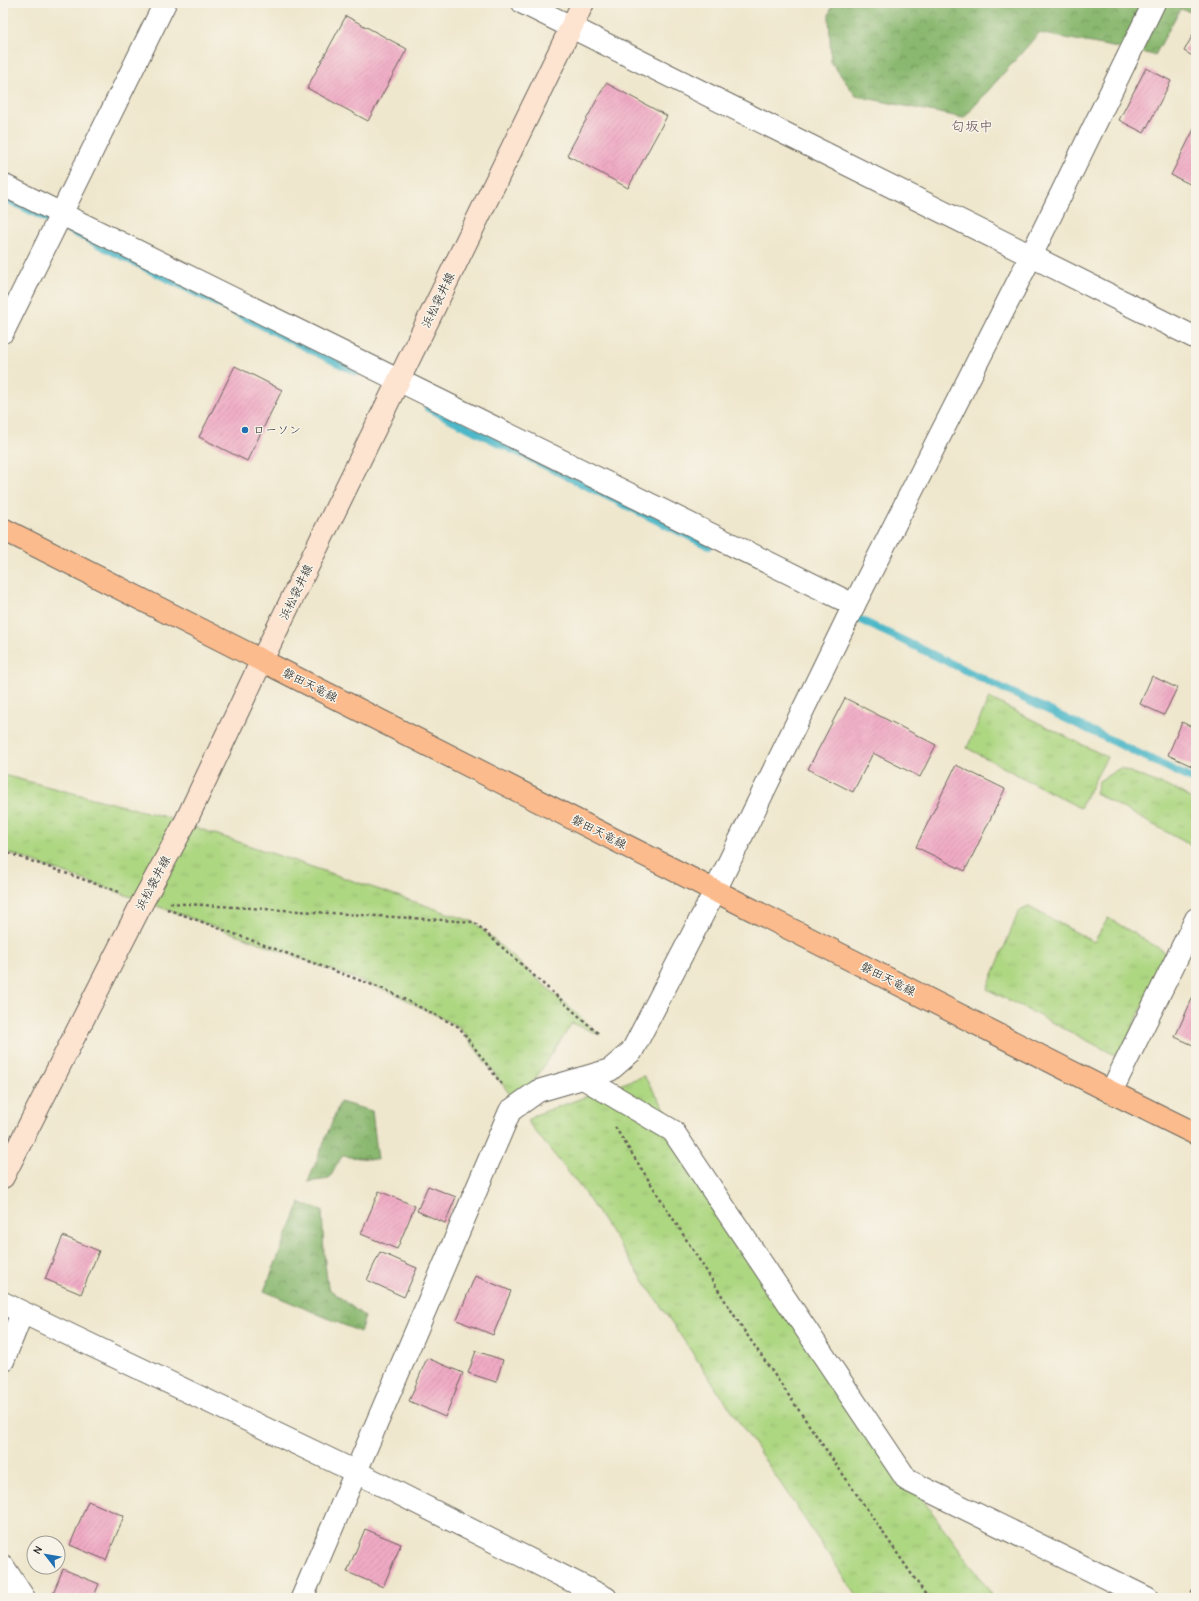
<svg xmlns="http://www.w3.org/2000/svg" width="1199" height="1601" font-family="'Comic Neue','Klee One',sans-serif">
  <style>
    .grass { fill: url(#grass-tufts); stroke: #657a4f }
    .forest { fill: url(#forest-crowns); stroke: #536a46 }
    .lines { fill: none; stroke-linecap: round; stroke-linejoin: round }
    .stream { stroke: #4bb7c8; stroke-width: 8 }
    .building { fill: url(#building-hatch) }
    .minor-casing { stroke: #66635a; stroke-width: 24 }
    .secondary-casing { stroke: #66635a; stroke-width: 24 }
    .primary-casing { stroke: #66635a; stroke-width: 24 }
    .path { stroke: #66635a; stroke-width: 2.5; stroke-dasharray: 3 3; stroke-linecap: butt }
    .minor { stroke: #fff; stroke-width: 22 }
    .secondary { stroke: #fde4d1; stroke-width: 22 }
    .primary { stroke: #fbbb8d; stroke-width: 22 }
    .poi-dot { fill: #1f6fb2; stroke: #f7f3e8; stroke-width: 1.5 }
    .labels { text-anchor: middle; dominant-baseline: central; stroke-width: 3; stroke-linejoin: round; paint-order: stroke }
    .street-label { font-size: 12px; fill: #1c1c1c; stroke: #f7f3e8 }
    .poi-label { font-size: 12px; fill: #1c1c1c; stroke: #f7f3e8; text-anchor: start }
    .quarter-label { font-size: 14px; fill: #664e57; stroke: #f7f3e8 }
  </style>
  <defs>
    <pattern id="grass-tufts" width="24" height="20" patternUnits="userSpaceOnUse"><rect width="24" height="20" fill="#aed782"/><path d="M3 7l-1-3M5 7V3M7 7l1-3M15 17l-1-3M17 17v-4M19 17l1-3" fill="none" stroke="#95b870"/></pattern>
    <pattern id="forest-crowns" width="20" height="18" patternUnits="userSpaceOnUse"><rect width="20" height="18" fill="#8ab870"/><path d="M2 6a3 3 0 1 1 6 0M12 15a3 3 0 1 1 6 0" fill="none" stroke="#70955b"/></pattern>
    <pattern id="building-hatch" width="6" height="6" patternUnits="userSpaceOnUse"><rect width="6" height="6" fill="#f0aac4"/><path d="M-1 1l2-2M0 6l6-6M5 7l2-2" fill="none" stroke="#cd92a8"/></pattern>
  </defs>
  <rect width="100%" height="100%" fill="#f7f3e8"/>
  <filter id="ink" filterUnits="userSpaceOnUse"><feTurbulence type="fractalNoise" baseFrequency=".025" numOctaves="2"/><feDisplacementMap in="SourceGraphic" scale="8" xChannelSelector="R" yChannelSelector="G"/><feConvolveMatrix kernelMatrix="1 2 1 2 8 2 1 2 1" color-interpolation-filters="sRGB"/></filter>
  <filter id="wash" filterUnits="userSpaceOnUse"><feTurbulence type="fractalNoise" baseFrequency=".012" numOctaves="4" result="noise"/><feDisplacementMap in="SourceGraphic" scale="16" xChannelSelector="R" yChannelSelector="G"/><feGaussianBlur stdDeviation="0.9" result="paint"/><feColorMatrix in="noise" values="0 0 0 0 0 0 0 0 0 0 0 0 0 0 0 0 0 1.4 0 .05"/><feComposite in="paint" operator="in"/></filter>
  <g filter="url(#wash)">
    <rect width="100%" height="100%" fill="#efe7cd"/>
    <g class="grass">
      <polygon points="989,698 1107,757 1080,808 967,748"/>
      <polygon points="1120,768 1179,791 1196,802 1196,848 1095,793 1099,781"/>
      <polygon points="3,775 162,816 474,922 600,1035 572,1023 518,1105 459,1027 395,994 249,939 3,851"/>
      <polygon points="1029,907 1094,942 1108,918 1167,953 1119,1057 987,989 1019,911"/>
      <path d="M644,1076c82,127 161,257 248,381 33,48 70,93 102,141h-136l-277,-410 -54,-67 8,-6z"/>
    </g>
    <g class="forest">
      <polygon points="833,3 1196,3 1196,13 1180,9 1155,55 1039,33 964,118 856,96 831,62 829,15"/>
      <polygon points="340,1102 372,1111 378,1160 342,1156 329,1179 308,1182"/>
      <polygon points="300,1203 322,1210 324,1254 328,1288 365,1317 360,1332 264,1291"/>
    </g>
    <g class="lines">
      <g class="stream">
        <polyline points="3,197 356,372"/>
        <polyline points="428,408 709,546"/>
        <polyline points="850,615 1196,781"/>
      </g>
    </g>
    <g id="blocks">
      <g class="building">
        <polygon points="346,16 407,49 368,121 307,88"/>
        <polygon points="1196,29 1196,58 1184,51"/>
        <polygon points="1146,68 1171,81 1144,133 1119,120"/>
        <polygon points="606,83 667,116 628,188 567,155"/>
        <polygon points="1196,125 1196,187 1171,175"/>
        <polygon points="235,366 282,390 247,461 199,437"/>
        <polygon points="1152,676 1177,688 1164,715 1140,704"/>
        <polygon points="845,698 936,745 920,777 873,753 853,792 808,769"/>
        <polygon points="1182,722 1196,729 1196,768 1168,755"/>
        <polygon points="956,765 1005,789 965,871 916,847"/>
        <polygon points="1196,990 1196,1039 1193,1045 1175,1037"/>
        <polygon points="428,1186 456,1197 445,1223 417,1211"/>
        <polygon points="379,1191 415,1206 397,1249 361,1234"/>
        <polygon points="63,1236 99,1251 81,1294 45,1279"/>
        <polygon points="380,1252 417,1268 404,1297 367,1280"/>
        <polygon points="475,1276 511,1291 493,1335 457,1320"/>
        <polygon points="476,1351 503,1360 496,1382 468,1373"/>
        <polygon points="427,1358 463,1373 445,1417 409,1401"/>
        <polygon points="88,1501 124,1516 106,1560 70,1545"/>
        <polygon points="365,1529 401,1544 383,1587 347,1572"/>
        <polygon points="63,1569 99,1584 93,1598 51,1598"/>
      </g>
    </g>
  </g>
  <g filter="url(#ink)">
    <use href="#blocks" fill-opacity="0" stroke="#66635a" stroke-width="1"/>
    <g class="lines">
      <defs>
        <g id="minor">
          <polyline points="523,3 1196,338"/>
          <polyline points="3,185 854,605"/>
          <polyline points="3,332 165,3"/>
          <polyline points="583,1078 673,1131 907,1480 1147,1598"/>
          <polyline points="1111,1092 1196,919"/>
          <polyline points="3,1303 356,1472 606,1598"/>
          <polyline points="3,1361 22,1313"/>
          <polyline points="3,1566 24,1598"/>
          <polyline points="302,1598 510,1111 538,1091 610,1070 632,1051 715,891 854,605 1031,256 1154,3"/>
        </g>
        <polyline id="secondary" points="3,1177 143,901 184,825 262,660 583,3"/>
        <polyline id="primary" points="3,529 1111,1092 1196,1134"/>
      </defs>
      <use href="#minor" class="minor-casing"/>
      <use href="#secondary" class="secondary-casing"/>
      <use href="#primary" class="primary-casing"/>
      <g class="path">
        <polyline points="3,851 119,892"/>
        <polyline points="170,903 474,922 600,1035"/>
        <polyline points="167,909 386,990 459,1027 503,1086"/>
        <polyline points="615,1127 743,1329 928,1598"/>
        <polyline points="1189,1598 1196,1584"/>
      </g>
      <use href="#minor" class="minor"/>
      <use href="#secondary" class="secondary"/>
      <use href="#primary" class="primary"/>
    </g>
  </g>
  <circle class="poi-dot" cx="245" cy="430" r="4"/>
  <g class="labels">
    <g class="street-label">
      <text transform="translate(438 300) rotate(-64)">浜松袋井線</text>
      <text transform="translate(296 592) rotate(-64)">浜松袋井線</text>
      <text transform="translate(310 685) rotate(27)">磐田天竜線</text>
      <text transform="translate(599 832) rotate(27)">磐田天竜線</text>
      <text transform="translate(153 883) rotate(-62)">浜松袋井線</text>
      <text transform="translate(888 979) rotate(27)">磐田天竜線</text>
    </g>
    <g class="poi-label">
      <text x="253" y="430">ローソン</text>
    </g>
    <g class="quarter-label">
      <text x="972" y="126">匂坂中</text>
    </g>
  </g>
  <rect width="1199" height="1601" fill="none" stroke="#f7f3e8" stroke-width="16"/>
  <g transform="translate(46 1555) rotate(301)"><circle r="19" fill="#f7f3e8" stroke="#9f9d96"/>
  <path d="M0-3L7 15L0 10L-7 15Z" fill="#1f6fb2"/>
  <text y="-6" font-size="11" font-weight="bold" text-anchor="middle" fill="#1c1c1c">N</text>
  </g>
</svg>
